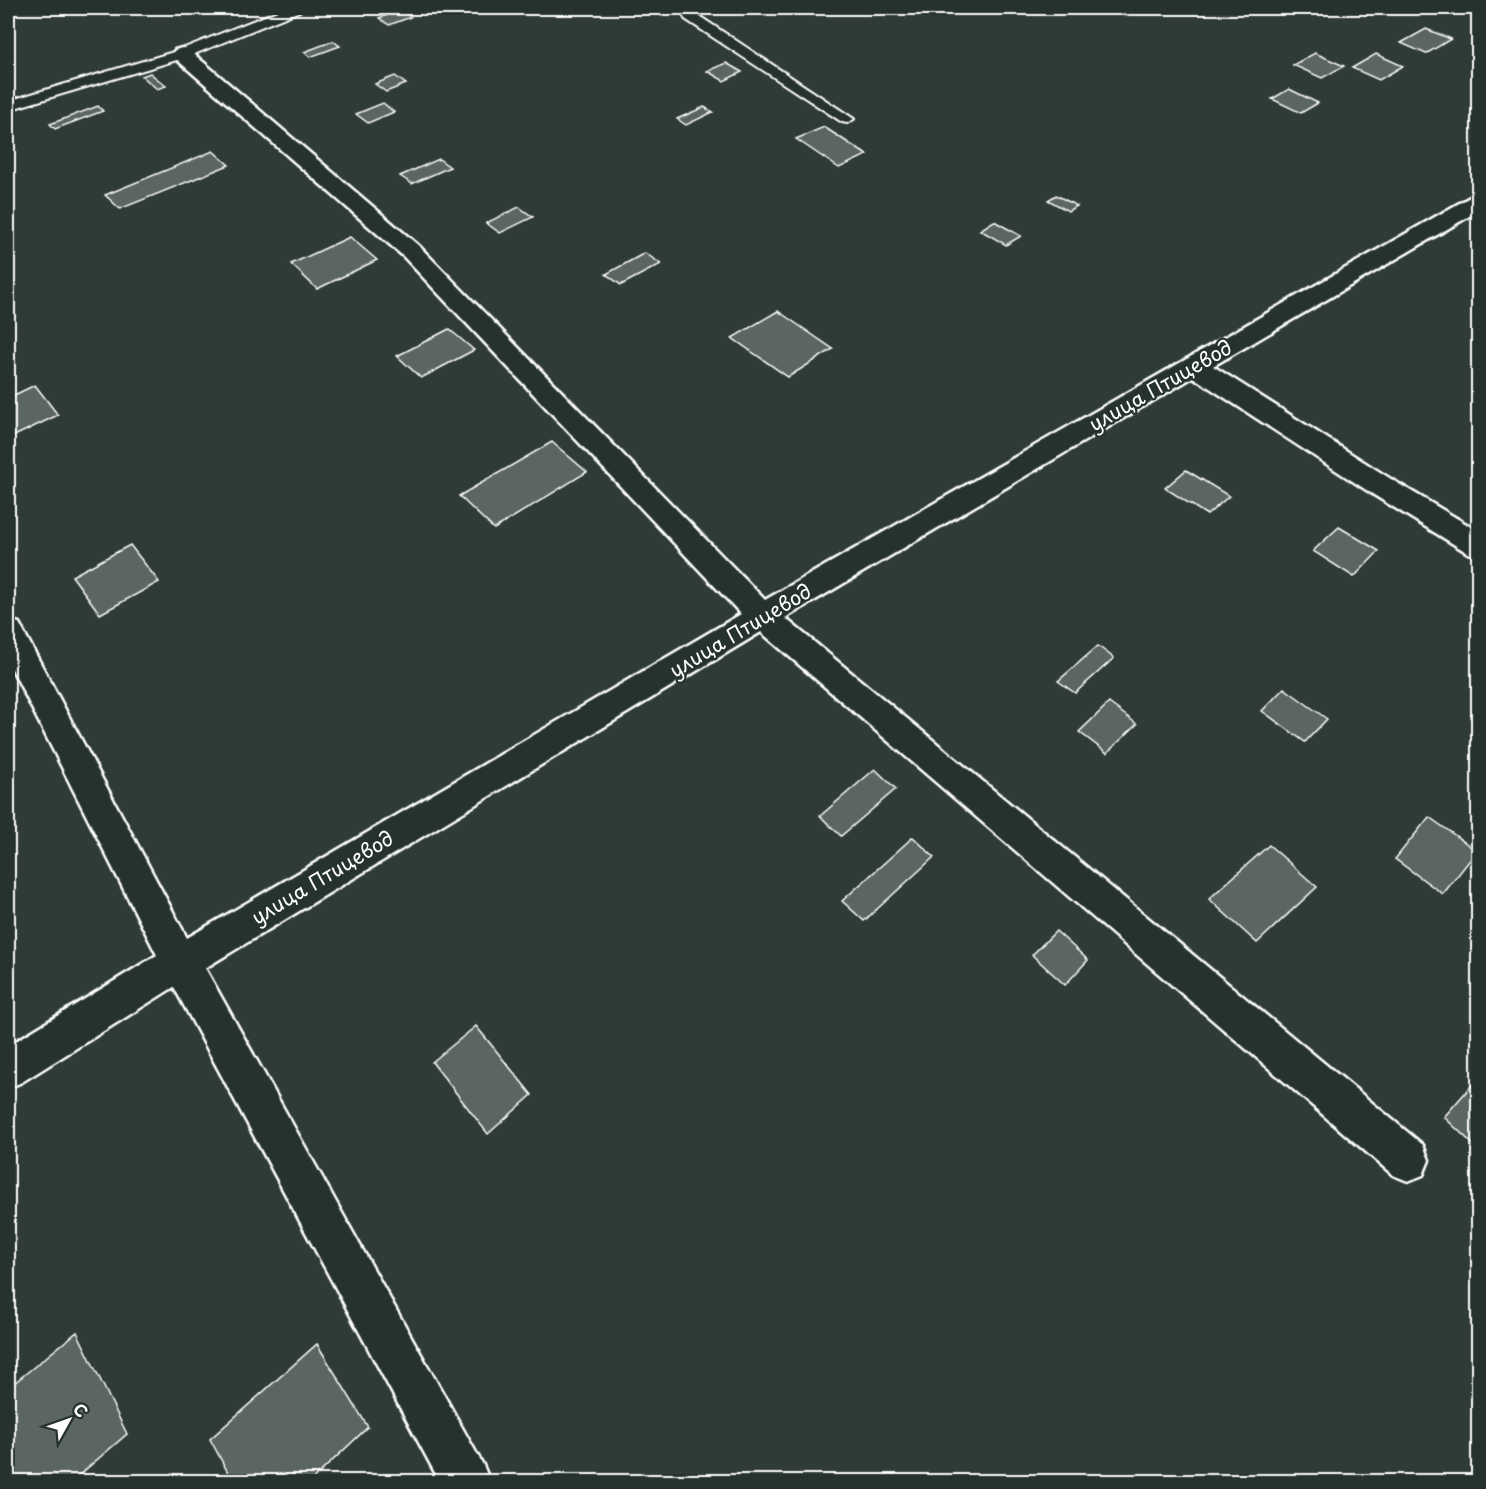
<svg xmlns="http://www.w3.org/2000/svg" width="1486" height="1489" font-family="'Playpen Sans',sans-serif">
  <style>
    .building { fill: #5b6661; stroke: #fff; stroke-width: 1.5 }
    .lines { fill: none; stroke-linecap: round; stroke-linejoin: round }
    .lane-casing { stroke: #fff; stroke-width: 4 }
    .street-casing { stroke: #fff; stroke-width: 5 }
    .lane { fill: #26332d; fill-rule: evenodd }
    .street { fill: #26332d; fill-rule: evenodd }
    .labels { text-anchor: middle; dominant-baseline: central; stroke-width: 4.5; stroke-linejoin: round; paint-order: stroke }
    .street-label { font-size: 20px; fill: #fff; stroke: #26332d }
  </style>
  <rect width="100%" height="100%" fill="#2f3b35"/>
  <filter id="ink" filterUnits="userSpaceOnUse"><feTurbulence type="fractalNoise" baseFrequency=".0167" numOctaves="2"/><feDisplacementMap in="SourceGraphic" scale="12" xChannelSelector="R" yChannelSelector="G"/><feConvolveMatrix kernelMatrix="1 2 1 2 8 2 1 2 1" color-interpolation-filters="sRGB"/></filter>
  <g filter="url(#ink)">
    <g class="building">
      <polygon points="804,8 830,8 816,14"/>
      <polygon points="401,10 411,17 389,25 379,18"/>
      <polygon points="1426,29 1451,39 1426,54 1401,43"/>
      <polygon points="333,41 340,46 310,57 304,52"/>
      <polygon points="1315,53 1344,66 1322,78 1293,65"/>
      <polygon points="1376,54 1403,66 1379,80 1352,68"/>
      <polygon points="726,63 742,72 724,81 707,71"/>
      <polygon points="150,73 166,86 157,89 142,76"/>
      <polygon points="395,76 406,84 386,92 375,84"/>
      <polygon points="1289,89 1318,103 1301,113 1272,99"/>
      <polygon points="383,103 394,112 368,123 356,114"/>
      <polygon points="98,106 103,111 55,129 50,124"/>
      <polygon points="704,107 713,112 686,125 677,119"/>
      <polygon points="824,127 867,155 839,168 796,139"/>
      <polygon points="213,151 229,165 120,209 105,195"/>
      <polygon points="439,159 450,167 412,184 400,176"/>
      <polygon points="1056,195 1077,206 1068,211 1048,200"/>
      <polygon points="519,207 533,217 500,233 486,223"/>
      <polygon points="994,221 1021,236 1006,245 980,230"/>
      <polygon points="350,237 377,260 317,289 291,264"/>
      <polygon points="645,253 661,264 621,285 606,274"/>
      <polygon points="778,311 833,349 788,377 732,338"/>
      <polygon points="449,329 474,350 421,378 397,356"/>
      <polygon points="35,385 58,415 8,439 8,398"/>
      <polygon points="552,442 587,472 494,529 459,496"/>
      <polygon points="1186,470 1229,496 1207,515 1165,488"/>
      <polygon points="1339,527 1379,551 1354,577 1313,551"/>
      <polygon points="130,545 159,582 100,614 72,576"/>
      <polygon points="1098,646 1114,658 1075,693 1058,681"/>
      <polygon points="1284,688 1327,719 1305,742 1262,711"/>
      <polygon points="1109,703 1137,724 1107,753 1079,732"/>
      <polygon points="875,769 896,789 841,836 820,816"/>
      <polygon points="1429,817 1477,851 1443,894 1395,859"/>
      <polygon points="913,837 934,857 864,921 842,901"/>
      <polygon points="1269,845 1317,887 1257,943 1209,899"/>
      <polygon points="1056,931 1088,960 1065,985 1032,955"/>
      <polygon points="476,1026 532,1095 488,1134 432,1062"/>
      <polygon points="1478,1078 1478,1149 1444,1117"/>
      <polygon points="77,1332 127,1434 71,1482 8,1482 8,1388"/>
      <polygon points="317,1344 368,1427 310,1482 233,1482 210,1439"/>
    </g>
    <g class="lines">
      <defs>
        <g id="lane">
          <polygon points="285,8 302,8 300,11 187,57 8,110 8,101 177,51"/>
          <polygon points="680,8 692,8 696,14 854,119 847,123 842,122 685,19"/>
        </g>
        <polygon id="street" points="182,48 189,50 419,246 765,600 1470,197 1478,195 1478,211 1213,366 1394,481 1478,531 1478,556 1468,553 1374,495 1193,377 785,618 1423,1145 1429,1160 1423,1175 1408,1181 1393,1175 761,632 205,968 483,1465 490,1482 440,1482 174,987 22,1082 8,1088 8,1046 157,955 8,661 8,620 19,623 187,938 741,614 403,256 175,58 172,54 175,50"/>
      </defs>
      <use href="#lane" class="lane-casing"/>
      <use href="#street" class="street-casing"/>
      <use href="#lane" class="lane"/>
      <use href="#street" class="street"/>
    </g>
  </g>
  <g class="labels">
    <g class="street-label">
      <text transform="translate(1160 385) rotate(-30)">улица Птицевод</text>
      <text transform="translate(740 630) rotate(-31)">улица Птицевод</text>
      <text transform="translate(322 877) rotate(-31)">улица Птицевод</text>
    </g>
  </g>
  <rect width="1486" height="1489" fill="none" stroke="#26332d" stroke-width="30"/>
  <rect x="15" y="15" width="1456" height="1459" fill="none" stroke="#fff" stroke-width="2" filter="url(#ink)"/>
  <g transform="translate(69 1420) rotate(50)" stroke="#26332d" stroke-width="4.5" paint-order="stroke">
  <path d="M0-4.5L10 22L0 15L-10 22Z" fill="#ffffff"/>
  <text y="-9" font-size="16" font-weight="bold" text-anchor="middle" fill="#ffffff">С</text>
  </g>
</svg>
